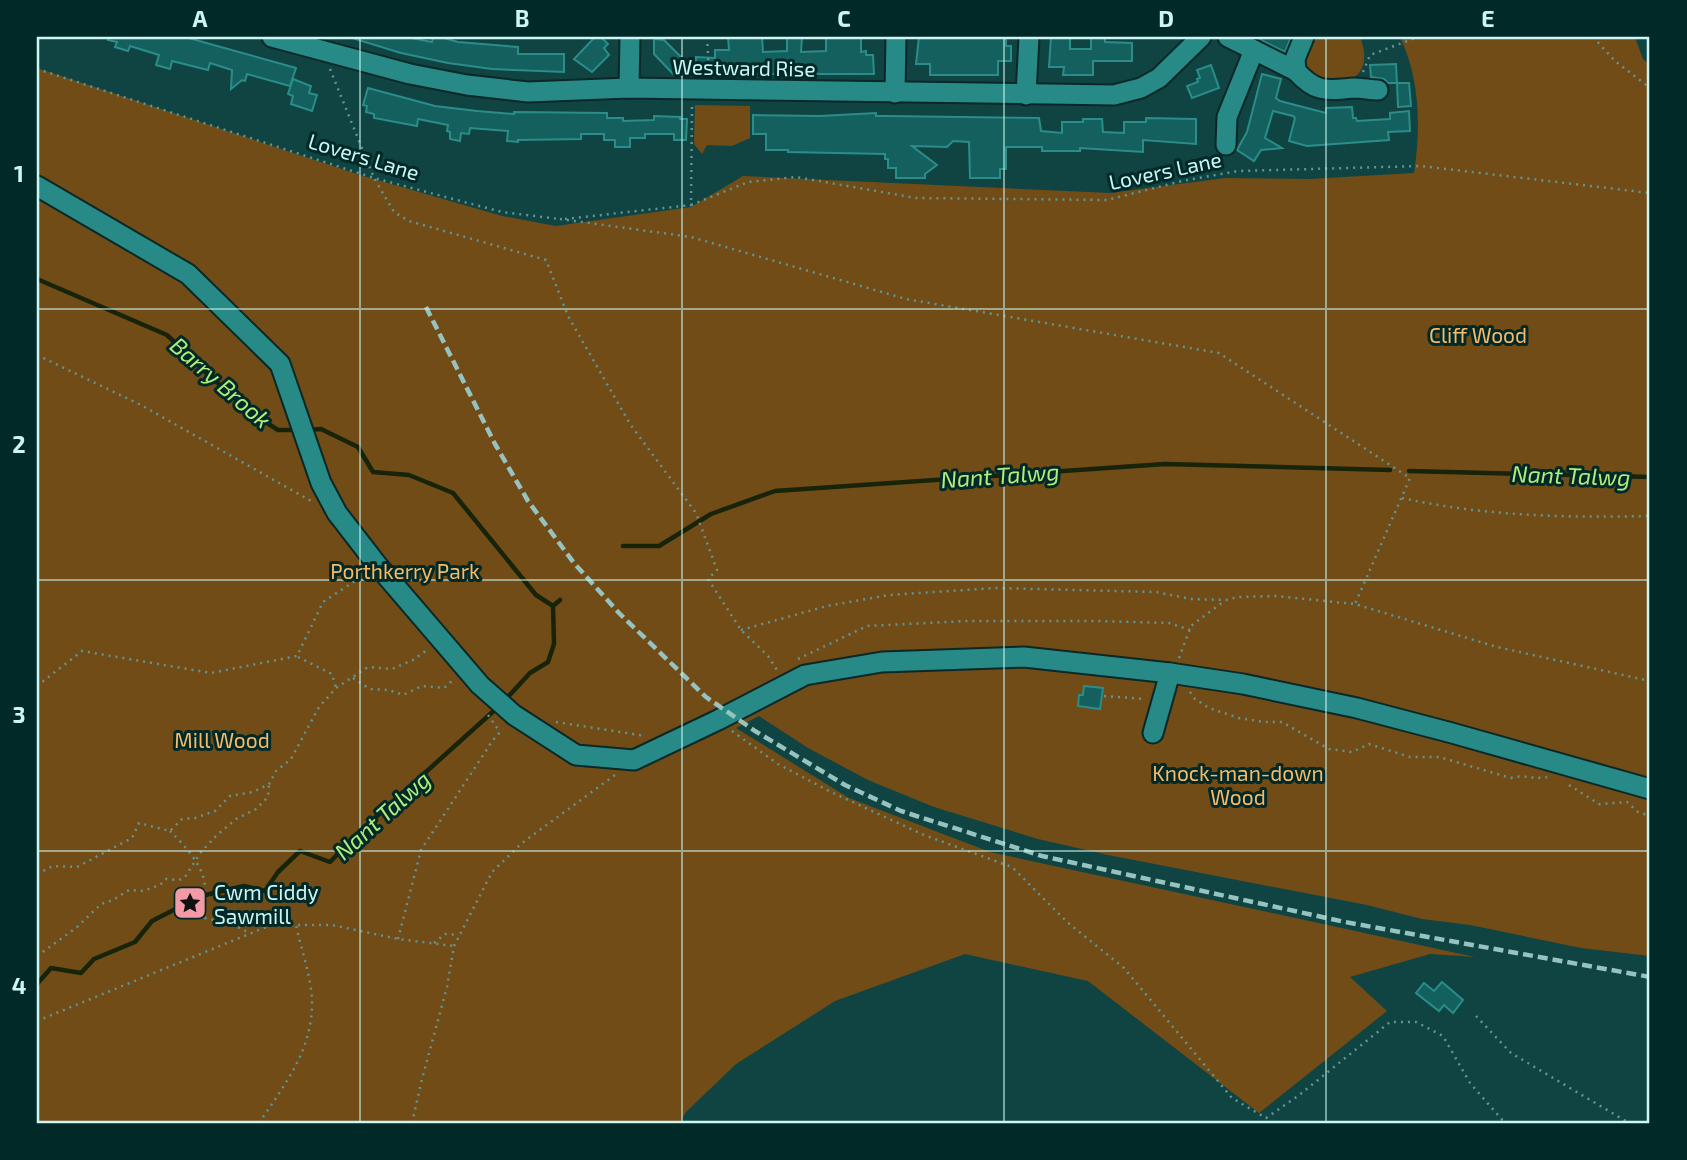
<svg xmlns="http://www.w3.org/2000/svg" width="1687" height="1160" font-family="'Exo 2',sans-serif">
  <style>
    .green { fill: #714c17 }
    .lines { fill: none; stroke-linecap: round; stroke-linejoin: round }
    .stream { stroke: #172409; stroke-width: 4.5 }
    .building { fill: #13605e; stroke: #2a8d89; stroke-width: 2 }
    .minor-casing { stroke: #0a2827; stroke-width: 23 }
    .path { stroke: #649492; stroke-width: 2.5; stroke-dasharray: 2 5; stroke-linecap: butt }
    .minor { stroke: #278a87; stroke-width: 19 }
    .rail { stroke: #96c3c0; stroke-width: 4.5; stroke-dasharray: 10 5; stroke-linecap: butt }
    .grid { fill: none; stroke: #cbf6f3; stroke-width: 2; stroke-opacity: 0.55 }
    .labels { text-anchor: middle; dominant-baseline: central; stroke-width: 6; stroke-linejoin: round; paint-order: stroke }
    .street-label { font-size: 21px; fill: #cbf6f3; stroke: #002928 }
    .park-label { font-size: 21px; fill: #fab965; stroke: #002928 }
    .poi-label { font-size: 21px; fill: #cbf6f3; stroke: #002928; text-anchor: start }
    .water-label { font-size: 23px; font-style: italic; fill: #b2ed7b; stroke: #002928 }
    .neatline { fill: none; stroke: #cbf6f3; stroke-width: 2.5 }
    .grid-label { font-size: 23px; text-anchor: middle; font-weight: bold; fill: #cbf6f3 }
  </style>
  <rect width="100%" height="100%" fill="#104442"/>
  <g class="green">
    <path d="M1309,37h51c24,59 -60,57 -56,15 0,-5 4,-11 5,-15z"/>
    <path d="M1400,37h235l8,22 7,6v891l-69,-8 -111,-23 -48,-6 -55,-14 -259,-50 -70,-16 -104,-32 -66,-27 -60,-32 -49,-32 -23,12 113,70 141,54 485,105 -45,-3 -80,23 37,34 -128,102 -171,-132 -123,-27 -130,47 -99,63 -50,48 -6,11h-643v-1055l323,107 142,41 54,10 135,-19 52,-31 367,17 115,-15 84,1 105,-6c7,-46 6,-94 -14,-136z"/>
    <polygon points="695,105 750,106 750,138 732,146 707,145 702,154 694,144"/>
  </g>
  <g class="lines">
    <g class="stream">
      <polyline points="37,279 167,335 213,379 256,416 278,430 297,430"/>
      <polyline points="309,430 321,429 358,447 373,472 409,475 453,493 536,595 553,606"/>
      <polyline points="1409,471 1650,477"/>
      <polyline points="623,546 659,546 711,514 775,491 1165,464 1390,470"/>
      <polyline points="506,699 530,673 548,662 554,644 553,606 560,600"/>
      <polyline points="37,984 51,968 81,973 94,959 135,942 152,921 201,896 244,886 265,891 278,872 300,851 330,862 357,834 497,708"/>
    </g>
  </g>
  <g class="building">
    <polygon points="108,37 185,37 296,68 290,86 247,74 245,81 242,80 231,89 232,70 210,63 208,70 172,61 170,69 156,65 159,55 130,46 128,51 115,47 117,42 108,40"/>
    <polygon points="356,37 406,37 432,42 433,37 440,37 458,42 518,47 518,54 564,54 564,72 492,69 448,63 401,53 355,39"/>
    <polygon points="595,37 601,37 608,44 604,48 609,55 592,72 574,59"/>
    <polygon points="728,37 762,37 763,52 787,51 787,37 802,37 801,52 826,51 826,37 861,37 861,52 866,51 866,55 873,55 874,74 715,74 715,70 696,69 696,57 715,58 715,50 729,50"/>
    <polygon points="919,37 1006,37 1006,46 1011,46 1011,61 998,61 998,75 930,75 930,64 916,64"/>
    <polygon points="1051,37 1070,37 1070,49 1091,49 1091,37 1105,37 1105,42 1132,43 1132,61 1093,61 1093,75 1063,75 1064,67 1049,67"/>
    <polygon points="1255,37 1291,37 1285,52"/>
    <polygon points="654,39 664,40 691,67 681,77 675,76 654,54"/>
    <polygon points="1396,64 1397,83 1388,83 1384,79 1371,77 1370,65"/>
    <polygon points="1211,65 1219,88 1192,98 1187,86 1198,82 1197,79 1200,78 1197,70"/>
    <polygon points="1262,74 1281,79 1276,98 1280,101 1326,113 1326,108 1352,107 1353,118 1356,118 1357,121 1390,119 1390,113 1409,111 1410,131 1388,132 1389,140 1307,146 1289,141 1295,118 1293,116 1273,111 1265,138 1282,148 1261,150 1254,161 1237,150 1247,132"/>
    <polygon points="293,79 311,86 309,93 317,95 312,111 291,104 293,96 288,94"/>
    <polygon points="1397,83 1409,83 1411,106 1398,107"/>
    <polygon points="368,88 435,106 477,111 514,114 514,112 607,113 607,118 623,118 623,121 654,120 654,116 680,117 680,119 687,119 686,140 674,140 674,134 645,134 645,138 630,138 630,147 615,147 615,140 604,140 604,134 581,134 581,139 518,140 518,142 507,141 508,131 470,128 469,134 461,133 460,141 450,139 450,132 447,131 448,125 418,119 417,126 374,118 374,114 366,112 367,106 363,105"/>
    <polygon points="876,113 876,116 885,116 1039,118 1041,131 1062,133 1062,122 1083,122 1083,119 1102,119 1103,132 1124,133 1124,122 1146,122 1146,118 1196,119 1196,144 1143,140 1143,152 1080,148 1080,151 1042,151 1042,147 1006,147 1006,169 1000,169 1000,178 970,178 969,142 953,141 947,147 912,146 937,165 925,174 925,178 896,178 896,168 888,168 888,159 885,159 885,154 788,152 788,150 766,150 766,134 753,134 753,115 820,116"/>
    <polygon points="1084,686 1103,688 1100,709 1078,706 1079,695 1083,695"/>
    <polygon points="1442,982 1463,1000 1453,1013 1444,1005 1439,1011 1416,993 1424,983 1434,991"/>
  </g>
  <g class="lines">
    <defs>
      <g id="minor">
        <polyline points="272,37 410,74 467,85 528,92 629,88 1114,95 1141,88 1159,78 1201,37"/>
        <polyline points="1228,37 1296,71"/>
        <path d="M1304,37l-9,22 1,12c21,23 31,19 58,17 8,0 17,2 24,2"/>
        <polyline points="629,88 630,37"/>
        <polyline points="895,93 896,37"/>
        <polyline points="1026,95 1029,37"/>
        <polyline points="1226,145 1227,117 1254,50"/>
        <polyline points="37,186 188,274 280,364 321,483 337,513 378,566 480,685 514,715 576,755 634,760 718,720 805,675 882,662 1024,657 1170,673 1243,684 1357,708 1452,733 1650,789"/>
        <polyline points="1153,733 1170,673"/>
      </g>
    </defs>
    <use href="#minor" class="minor-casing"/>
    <g class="path">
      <polyline points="707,37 709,72"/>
      <polyline points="1593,37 1615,61 1650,88"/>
      <polyline points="37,69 374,178 502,212 559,219"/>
      <polyline points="330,69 374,178 394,212 409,221 546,260 568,316 630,424 696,513 717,570 708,579 741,630 768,656 777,670"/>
      <polyline points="1363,72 1370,55 1418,37"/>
      <polyline points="692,107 691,205 748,182 796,177 916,198 1107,200 1182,181 1238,171 1421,166 1650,193"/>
      <polyline points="560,219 691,237 906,299 1219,353 1410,478 1355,604"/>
      <polyline points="565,219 691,205"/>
      <polyline points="37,355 141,405 311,501"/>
      <path d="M1402,498c81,18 165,20 248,18"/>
      <polyline points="741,630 827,606 889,595 995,588 1156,592 1191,599 1226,600 1238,597 1276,596 1355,604 1497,647 1650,681"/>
      <polyline points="298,657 332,674 336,688"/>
      <polyline points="1179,658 1191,626 1223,602"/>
      <polyline points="798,659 867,626 966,621 1099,621 1169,623 1190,630"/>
      <polyline points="353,678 370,689 389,690 403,695 422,686 444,688 453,680"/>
      <polyline points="37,686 82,651 211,673 297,656 323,602 364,575"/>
      <path d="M1190,692l5,7 14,9 30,10 25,4h18l47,27 23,3 17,-8 41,13h29l72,21c13,-4 23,2 36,-1"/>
      <polyline points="1104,696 1145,699"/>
      <polyline points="488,715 500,732"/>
      <polyline points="556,722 646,736"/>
      <polyline points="732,731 778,764 831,792 924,835 1012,867 1067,922 1124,968 1232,1098 1266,1118 1298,1096 1390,1022 1416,1022 1443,1036 1470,1083 1505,1123"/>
      <polyline points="1569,785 1599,804 1627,802 1638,812 1650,816"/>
      <path d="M170,831c15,15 36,37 35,59l-15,8 15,20 27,6 17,9"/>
      <polyline points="37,874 53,866 77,867 132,838 139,823 170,831 182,819 195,818 215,811 230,796 253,792 269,784 276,771 291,759 319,707 336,688 368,667 392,669 413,660 427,650"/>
      <polyline points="398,939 421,850 493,740 503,729"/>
      <polyline points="434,943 445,934 459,935"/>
      <polyline points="37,956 76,928 101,904 113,900 129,890 143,891 160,885 166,879 179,880 185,877 201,852 217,835 236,819 256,809 268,797 269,785"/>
      <polyline points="1476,1016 1511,1053 1629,1123"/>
      <polyline points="37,1021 271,925 332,925 398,939 454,946"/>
      <path d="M259,1123c26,-39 54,-73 53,-123 -1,-24 -11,-51 -16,-75"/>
      <polyline points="412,1123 422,1079 447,987 454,946 492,872 522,843 615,775"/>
    </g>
    <use href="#minor" class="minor"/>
    <polyline class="rail" points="426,307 495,444 528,501 574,563 619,613 706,697 755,731 845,785 901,811 1042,856 1345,922 1650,977"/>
  </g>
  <path class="grid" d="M360,37v1086M682,37v1086M1004,37v1086M1326,37v1086M37,309h1613M37,580h1613M37,851h1613"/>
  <defs>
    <symbol id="sight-square" viewBox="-11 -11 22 22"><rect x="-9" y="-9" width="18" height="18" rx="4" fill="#f49aa6" stroke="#002928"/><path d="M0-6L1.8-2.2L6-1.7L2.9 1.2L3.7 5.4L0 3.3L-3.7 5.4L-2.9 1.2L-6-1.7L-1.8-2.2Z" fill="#111"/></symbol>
  </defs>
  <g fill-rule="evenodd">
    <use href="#sight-square" x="171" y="884" width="38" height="38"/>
  </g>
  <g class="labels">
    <g class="street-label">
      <text transform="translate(744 67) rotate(1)">Westward Rise</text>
      <text transform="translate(364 156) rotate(17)">Lovers Lane</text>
      <text transform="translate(1165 170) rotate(-12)">Lovers Lane</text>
    </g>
    <g class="park-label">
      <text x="1478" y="334">Cliff Wood</text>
      <text x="405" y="570">Porthkerry Park</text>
      <text x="222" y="739">Mill Wood</text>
      <text x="1238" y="772">Knock-man-down<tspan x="1238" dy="24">Wood</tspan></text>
    </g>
    <g class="poi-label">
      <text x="214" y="891">Cwm Ciddy<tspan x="214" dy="24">Sawmill</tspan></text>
    </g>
    <g class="water-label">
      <text transform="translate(221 382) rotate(41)">Barry Brook</text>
      <text transform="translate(1000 475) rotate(-4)">Nant Talwg</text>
      <text transform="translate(1571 475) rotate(2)">Nant Talwg</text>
      <text transform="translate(382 815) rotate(-42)">Nant Talwg</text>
    </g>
  </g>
  <rect width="1687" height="1160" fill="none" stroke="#002928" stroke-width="77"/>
  <rect x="38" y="38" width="1610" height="1084" class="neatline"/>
  <g class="grid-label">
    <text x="200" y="27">A</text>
    <text x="522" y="27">B</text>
    <text x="844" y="27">C</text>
    <text x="1166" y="27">D</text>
    <text x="1488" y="27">E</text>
    <text x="19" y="182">1</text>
    <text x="19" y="453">2</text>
    <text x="19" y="723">3</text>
    <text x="19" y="994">4</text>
  </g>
</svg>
